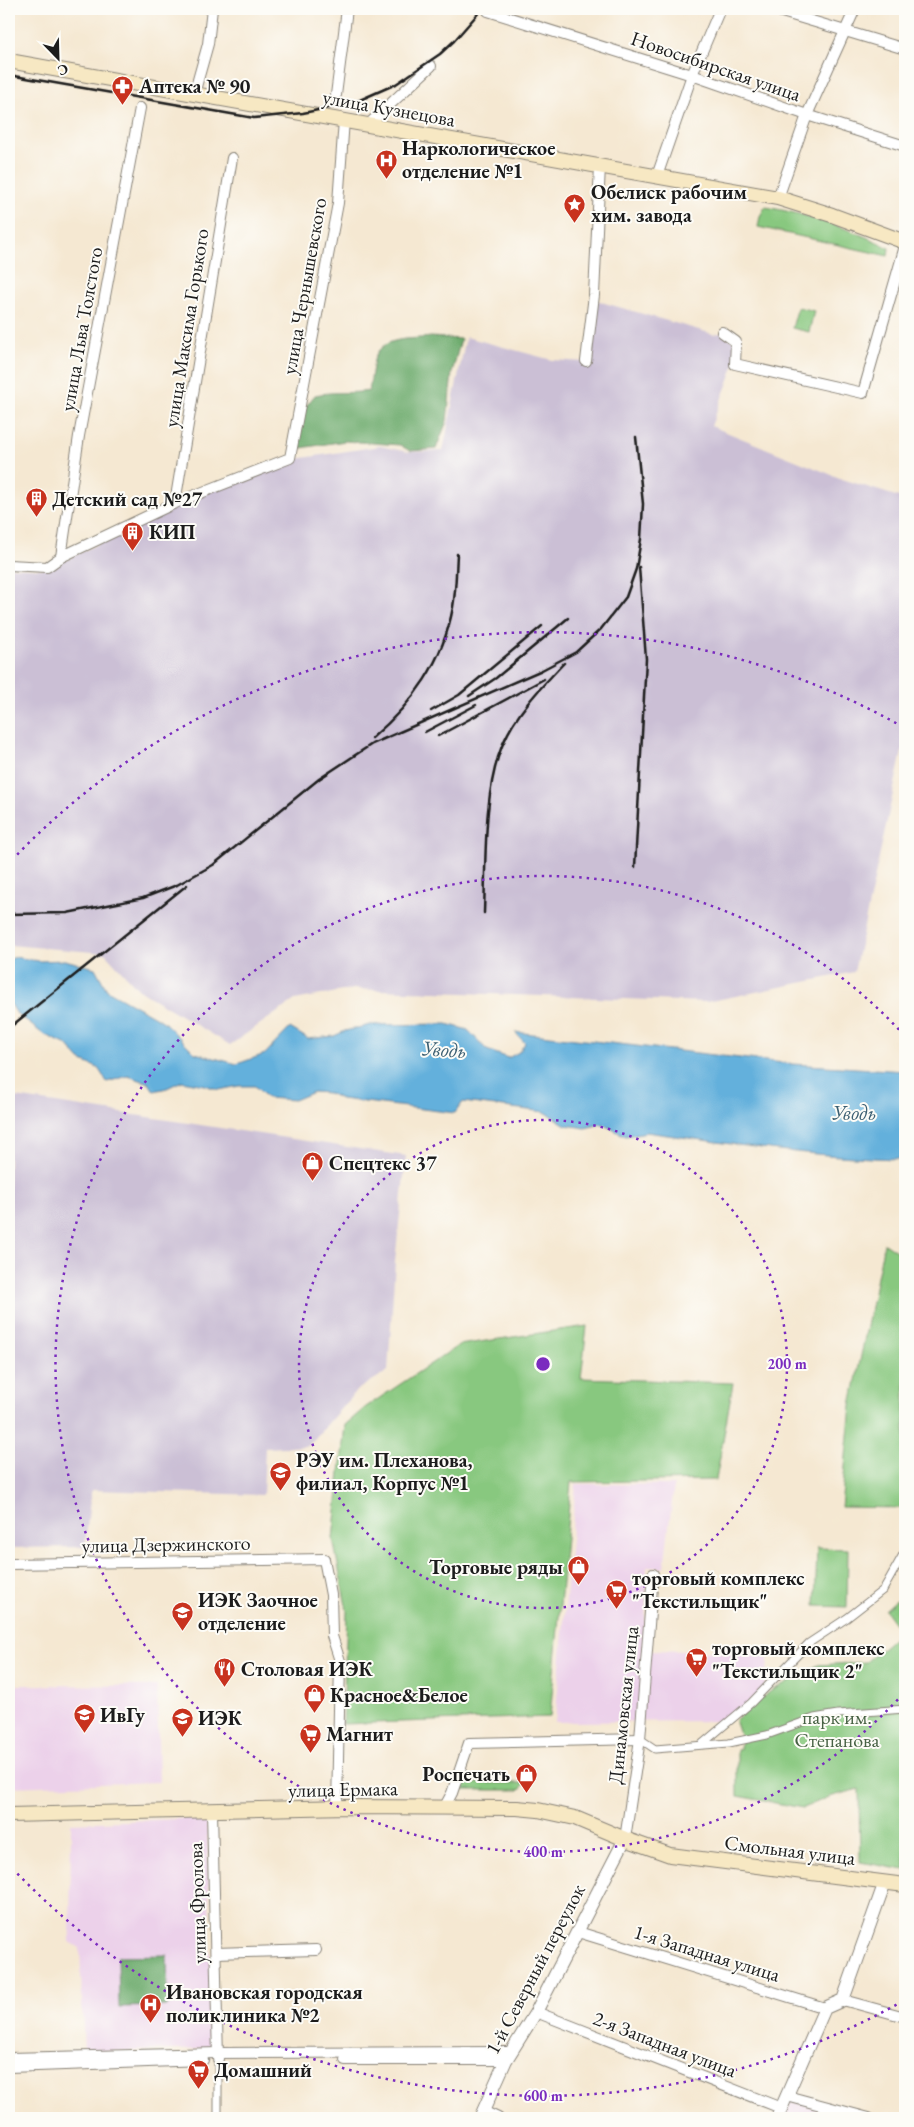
<svg xmlns="http://www.w3.org/2000/svg" width="914" height="2127" font-family="'EB Garamond',serif">
  <style>
    .built { fill: #ecd1ea }
    .industrial { fill: #cbbfd5 }
    .green { fill: #88c87f; stroke: #52724e }
    .forest { fill: #6eac6e; stroke: #456445 }
    .water { fill: #63b0dc; stroke: #40667c }
    .lines { fill: none; stroke-linecap: round; stroke-linejoin: round }
    .pedestrian-casing { stroke: #888277; stroke-width: 9 }
    .minor-casing { stroke: #888277; stroke-width: 12 }
    .tertiary-casing { stroke: #888277; stroke-width: 14 }
    .secondary-casing { stroke: #888277; stroke-width: 16 }
    .pedestrian { stroke: #fff; stroke-width: 7 }
    .minor { stroke: #fff; stroke-width: 10 }
    .tertiary { stroke: #fff; stroke-width: 12 }
    .secondary { stroke: #f7e8c3; stroke-width: 14 }
    .rail { stroke: #1c1c1c; stroke-width: 2.5 }
    .ring { fill: none; stroke: #7b2cbf; stroke-width: 2.5; stroke-dasharray: 2.5 5 }
    .labels { text-anchor: middle; dominant-baseline: central; stroke-width: 4; stroke-linejoin: round; paint-order: stroke }
    .street-label { font-size: 20px; fill: #1c1c1c; stroke: #fdfcf7 }
    .poi-label { font-size: 20px; font-weight: bold; fill: #1c1c1c; stroke: #fdfcf7; text-anchor: start }
    .park-label { font-size: 20px; fill: #476144; stroke: #fdfcf7 }
    .water-label { font-size: 21px; font-style: italic; fill: #3c5f72; stroke: #fdfcf7 }
    .centre { fill: #7b2cbf; stroke: #fdfcf7; stroke-width: 2.5 }
    .ring-label { font-size: 15px; text-anchor: middle; font-weight: bold; fill: #7b2cbf; stroke: #fdfcf7; stroke-width: 4; stroke-linejoin: round; paint-order: stroke }
  </style>
  <rect width="100%" height="100%" fill="#fdfcf7"/>
  <filter id="ink" filterUnits="userSpaceOnUse"><feTurbulence type="fractalNoise" baseFrequency=".02" numOctaves="2"/><feDisplacementMap in="SourceGraphic" scale="10" xChannelSelector="R" yChannelSelector="G"/><feConvolveMatrix kernelMatrix="1 2 1 2 8 2 1 2 1" color-interpolation-filters="sRGB"/></filter>
  <filter id="wash" filterUnits="userSpaceOnUse"><feTurbulence type="fractalNoise" baseFrequency=".0096" numOctaves="4" result="noise"/><feDisplacementMap in="SourceGraphic" scale="20" xChannelSelector="R" yChannelSelector="G"/><feGaussianBlur stdDeviation="1.12" result="paint"/><feColorMatrix in="noise" values="0 0 0 0 0 0 0 0 0 0 0 0 0 0 0 0 0 1.4 0 .05"/><feComposite in="paint" operator="in"/></filter>
  <g filter="url(#wash)">
    <rect width="100%" height="100%" fill="#f5e8d2"/>
    <g class="built">
      <polygon points="576,1484 674,1485 664,1568 647,1567 644,1650 769,1653 764,1690 727,1721 555,1722"/>
      <polygon points="9,1685 157,1686 159,1782 9,1787"/>
      <polygon points="207,1818 213,2049 84,2052 80,1948 70,1942 71,1823"/>
      <polygon points="791,2101 850,2118 784,2118"/>
    </g>
    <g class="industrial">
      <polygon points="594,300 713,334 721,333 735,342 735,364 711,426 842,479 905,499 905,738 854,972 706,1002 353,989 295,1000 230,1045 139,990 105,953 9,945 9,567 48,569 175,505 290,460 380,446 408,452 443,451 466,337 552,360 587,362"/>
      <polygon points="9,1096 406,1156 395,1262 388,1371 357,1390 308,1446 265,1448 263,1495 91,1490 85,1547 9,1548"/>
    </g>
    <g class="green">
      <path d="M765,207c36,5 93,24 124,41l-1,8 -130,-29 2,-11z"/>
      <polygon points="798,307 814,311 809,332 792,328"/>
      <polygon points="884,1243 905,1257 905,1508 841,1507 851,1405"/>
      <polygon points="587,1326 581,1378 733,1383 716,1480 571,1482 550,1717 343,1724 347,1611 333,1539 345,1425 366,1407 459,1345"/>
      <polygon points="817,1548 848,1549 847,1607 815,1606"/>
      <polygon points="905,1592 905,1870 860,1862 859,1789 829,1797 803,1808 737,1796 737,1750 740,1749 741,1737 735,1720 771,1691 818,1665 866,1662 901,1632 885,1610"/>
      <polygon points="457,1783 526,1783 519,1790 458,1790"/>
    </g>
    <g class="forest">
      <path d="M431,337l30,2 -9,34 -5,48 -11,28 -26,2 -10,-6 -55,-4 -44,7 -4,-12 9,-30 9,-11c18,-4 35,-1 54,-4 2,-10 3,-21 5,-31 7,-25 37,-20 57,-23z"/>
      <polygon points="167,1955 168,2006 119,2007 118,1956"/>
    </g>
    <path class="water" d="M15,957l24,4 26,-1 30,8 12,22 57,32 31,31 42,11 28,-10 25,-26 18,11 26,-3 11,-5 25,-6 77,-1 21,6 19,20 21,8 11,-6 6,-9 -10,-11 277,32 113,7v88c-87,-1 -173,-15 -259,-27l-20,4 -24,-12 -17,4 -19,-3 -21,-13 -82,-10 -8,11 -114,-14 -13,-6 -15,-1 -19,8 -27,-2 -12,-12h-16l-20,4 -14,-5 -23,-4 -15,7 -13,3 -5,-8 -21,-7 -21,6 -9,-14 -18,-8 -13,-15 -24,-11 -26,-20 -8,-13v-41z"/>
  </g>
  <g filter="url(#ink)">
    <g class="lines">
      <defs>
        <g id="pedestrian">
          <polyline points="640,1739 655,1749 729,1743 767,1735 814,1718 838,1714 905,1709"/>
          <polyline points="702,1744 751,1703 809,1643 847,1618 883,1590 905,1551"/>
          <polyline points="218,2118 218,2060"/>
        </g>
        <g id="minor">
          <polyline points="489,9 488,11 692,75 807,115 905,146"/>
          <polyline points="772,9 905,49"/>
          <polyline points="194,94 208,44 212,9"/>
          <polyline points="336,95 347,9"/>
          <polyline points="368,125 431,66"/>
          <polyline points="657,176 692,75 720,9"/>
          <polyline points="778,198 807,115 855,9"/>
          <polyline points="722,332 736,342 735,364 863,393 905,246"/>
          <polyline points="586,361 594,295 600,166"/>
          <polyline points="175,503 232,158"/>
          <polyline points="61,557 79,436 140,108"/>
          <polyline points="9,565 47,567 61,557 175,503 290,458 338,203 344,120"/>
          <polyline points="9,1564 324,1559 331,1595 332,1636 340,1661 337,1808"/>
          <polyline points="444,1808 452,1793 469,1743 640,1739"/>
          <polyline points="212,1811 218,2059"/>
          <polyline points="625,1839 640,1739 653,1574"/>
          <polyline points="578,1932 825,2008"/>
          <polyline points="216,1953 316,1950"/>
          <polyline points="843,2000 905,2017"/>
          <polyline points="536,2012 781,2108"/>
          <polyline points="9,2058 218,2053 510,2052"/>
          <polyline points="345,2060 506,2060"/>
          <polyline points="9,2067 203,2060"/>
          <polyline points="787,2096 869,2118"/>
          <polyline points="483,2111 498,2118"/>
        </g>
        <g id="tertiary">
          <polyline points="480,2118 506,2060 536,2012 625,1839"/>
          <polyline points="777,2118 825,2008 843,2000 885,1882"/>
        </g>
        <g id="secondary">
          <polyline points="9,61 778,198 832,215 905,242"/>
          <polyline points="9,1815 347,1807 517,1808 538,1810 575,1818 625,1839 670,1855 905,1885"/>
        </g>
      </defs>
      <use href="#pedestrian" class="pedestrian-casing"/>
      <use href="#minor" class="minor-casing"/>
      <use href="#tertiary" class="tertiary-casing"/>
      <use href="#secondary" class="secondary-casing"/>
      <use href="#pedestrian" class="pedestrian"/>
      <use href="#minor" class="minor"/>
      <use href="#tertiary" class="tertiary"/>
      <use href="#secondary" class="secondary"/>
      <g class="rail">
        <polyline points="9,75 254,118 303,113 353,103 396,84 440,54 454,41 482,9"/>
        <polyline points="469,696 496,678 568,618"/>
        <polyline points="431,711 459,695 542,626"/>
        <polyline points="425,732 476,705"/>
        <polyline points="438,736 544,679"/>
        <path d="M372,738c42,-36 71,-76 81,-131 3,-17 3,-36 4,-53"/>
        <polyline points="635,867 646,659 639,567"/>
        <path d="M484,913c2,-51 -1,-120 18,-167 13,-32 39,-59 62,-83"/>
        <polyline points="9,914 67,913 143,898 177,885 213,865 319,779 372,744 542,670 576,652 601,629 626,597 636,569 641,539 643,504 636,437"/>
        <polyline points="9,1028 187,885"/>
      </g>
    </g>
  </g>
  <g class="ring">
    <circle cx="543" cy="1364" r="244"/>
    <path d="M903 1694A488 488 0 1 1 903 1034"/>
    <path d="M903 2001A732 732 0 0 1 12 1868M12 860A732 732 0 0 1 903 727"/>
  </g>
  <defs>
    <symbol id="pharmacy-pin" viewBox="-11 -11 22 30"><path d="M0 17L-7.5 6A9.5 9.5 0 1 1 7.5 6Z" fill="#c8321e" stroke="#fdfcf7"/><path d="M-2-6h4v4h4v4h-4v4h-4v-4h-4v-4h4Z" fill="#fff"/></symbol>
    <symbol id="hospital-pin" viewBox="-11 -11 22 30"><path d="M0 17L-7.5 6A9.5 9.5 0 1 1 7.5 6Z" fill="#c8321e" stroke="#fdfcf7"/><path d="M-5-5h3v3.5h4V-5h3V5h-3V1.5h-4V5h-3Z" fill="#fff"/></symbol>
    <symbol id="sight-pin" viewBox="-11 -11 22 30"><path d="M0 17L-7.5 6A9.5 9.5 0 1 1 7.5 6Z" fill="#c8321e" stroke="#fdfcf7"/><path d="M0-6L1.8-2.2L6-1.7L2.9 1.2L3.7 5.4L0 3.3L-3.7 5.4L-2.9 1.2L-6-1.7L-1.8-2.2Z" fill="#fff"/></symbol>
    <symbol id="building-pin" viewBox="-11 -11 22 30"><path d="M0 17L-7.5 6A9.5 9.5 0 1 1 7.5 6Z" fill="#c8321e" stroke="#fdfcf7"/><path d="M-4-6H4V6H1V3H-1V6H-4ZM-2.5-4.3h1.7v1.8h-1.7ZM.8-4.3h1.7v1.8H.8ZM-2.5-1h1.7V.8h-1.7ZM.8-1h1.7V.8H.8Z" fill="#fff"/></symbol>
    <symbol id="shop-pin" viewBox="-11 -11 22 30"><path d="M0 17L-7.5 6A9.5 9.5 0 1 1 7.5 6Z" fill="#c8321e" stroke="#fdfcf7"/><path d="M-5-2.5h2.3a2.7 3.5 0 0 1 5.4 0H5L5.5 6h-11ZM-1.5-2.5h3a1.5 2.3 0 0 0-3 0Z" fill="#fff"/></symbol>
    <symbol id="university-pin" viewBox="-11 -11 22 30"><path d="M0 17L-7.5 6A9.5 9.5 0 1 1 7.5 6Z" fill="#c8321e" stroke="#fdfcf7"/><path d="M0-5L7-2L0 1L-7-2ZM-4 1L0 2.5L4 1V4Q0 6-4 4Z" fill="#fff"/></symbol>
    <symbol id="supermarket-pin" viewBox="-11 -11 22 30"><path d="M0 17L-7.5 6A9.5 9.5 0 1 1 7.5 6Z" fill="#c8321e" stroke="#fdfcf7"/><path d="M-6-5.5h2.5l.6 2H6L4.5 2H-2.5L-4.4-4H-6ZM-1.5 3.2a1.3 1.3 0 1 0 .1 0ZM3 3.2a1.3 1.3 0 1 0 .1 0Z" fill="#fff"/></symbol>
    <symbol id="restaurant-pin" viewBox="-11 -11 22 30"><path d="M0 17L-7.5 6A9.5 9.5 0 1 1 7.5 6Z" fill="#c8321e" stroke="#fdfcf7"/><path d="M-5-6h1v4h1v-4h1v4h1v-4h1v5L-1.5 .5V6h-2V.5L-5-1ZM5-6V6H3V1.5H1.5Q1.5-4 5-6Z" fill="#fff"/></symbol>
  </defs>
  <g fill-rule="evenodd">
    <use href="#pharmacy-pin" x="110" y="74" width="25" height="34"/>
    <use href="#hospital-pin" x="374" y="148" width="25" height="34"/>
    <use href="#sight-pin" x="562" y="192" width="25" height="34"/>
    <use href="#building-pin" x="24" y="486" width="25" height="34"/>
    <use href="#building-pin" x="120" y="520" width="25" height="34"/>
    <use href="#shop-pin" x="300" y="1150" width="25" height="34"/>
    <use href="#university-pin" x="268" y="1460" width="25" height="34"/>
    <use href="#shop-pin" x="566" y="1554" width="25" height="34"/>
    <use href="#supermarket-pin" x="604" y="1578" width="25" height="34"/>
    <use href="#university-pin" x="170" y="1600" width="25" height="34"/>
    <use href="#supermarket-pin" x="684" y="1646" width="25" height="34"/>
    <use href="#restaurant-pin" x="212" y="1656" width="25" height="34"/>
    <use href="#shop-pin" x="302" y="1682" width="25" height="34"/>
    <use href="#university-pin" x="72" y="1702" width="25" height="34"/>
    <use href="#university-pin" x="170" y="1706" width="25" height="34"/>
    <use href="#supermarket-pin" x="298" y="1722" width="25" height="34"/>
    <use href="#shop-pin" x="514" y="1762" width="25" height="34"/>
    <use href="#hospital-pin" x="138" y="1992" width="25" height="34"/>
    <use href="#supermarket-pin" x="186" y="2058" width="25" height="34"/>
  </g>
  <g class="labels">
    <g class="street-label">
      <text transform="translate(716 66) rotate(19)">Новосибирская улица</text>
      <text transform="translate(389 108) rotate(10)">улица Кузнецова</text>
      <text transform="translate(304 286) rotate(-80)">улица Чернышевского</text>
      <text transform="translate(186 328) rotate(-81)">улица Максима Горького</text>
      <text transform="translate(81 329) rotate(-80)">улица Льва Толстого</text>
      <text transform="translate(166 1544) rotate(-1)">улица Дзержинского</text>
      <text transform="translate(623 1705) rotate(-84)">Динамовская улица</text>
      <text transform="translate(343 1789) rotate(-1)">улица Ермака</text>
      <text transform="translate(790 1850) rotate(7)">Смольная улица</text>
      <text transform="translate(197 1903) rotate(-92)">улица Фролова</text>
      <text transform="translate(707 1953) rotate(17)">1-я Западная улица</text>
      <text transform="translate(535 1969) rotate(-62)">1-й Северный переулок</text>
      <text transform="translate(665 2044) rotate(21)">2-я Западная улица</text>
    </g>
    <g class="poi-label">
      <text x="139" y="86">Аптека № 90</text>
      <text x="402" y="148">Наркологическое<tspan x="402" dy="23">отделение №1</tspan></text>
      <text x="591" y="192">Обелиск рабочим<tspan x="591" dy="23">хим. завода</tspan></text>
      <text x="52" y="499">Детский сад №27</text>
      <text x="149" y="532">КИП</text>
      <text x="329" y="1163">Спецтекс 37</text>
      <text x="296" y="1460">РЭУ им. Плеханова,<tspan x="296" dy="23">филиал, Корпус №1</tspan></text>
      <text x="563" y="1567" text-anchor="end">Торговые ряды</text>
      <text x="632" y="1578">торговый комплекс<tspan x="632" dy="23">"Текстильщик"</tspan></text>
      <text x="198" y="1600">ИЭК Заочное<tspan x="198" dy="23">отделение</tspan></text>
      <text x="712" y="1648">торговый комплекс<tspan x="712" dy="23">"Текстильщик 2"</tspan></text>
      <text x="241" y="1669">Столовая ИЭК</text>
      <text x="330" y="1695">Красное&amp;Белое</text>
      <text x="100" y="1715">ИвГу</text>
      <text x="198" y="1718">ИЭК</text>
      <text x="326" y="1734">Магнит</text>
      <text x="510" y="1774" text-anchor="end">Роспечать</text>
      <text x="166" y="1992">Ивановская городская<tspan x="166" dy="23">поликлиника №2</tspan></text>
      <text x="214" y="2070">Домашний</text>
    </g>
    <g class="park-label">
      <text x="837" y="1717">парк им.<tspan x="837" dy="23">Степанова</tspan></text>
    </g>
    <g class="water-label">
      <text transform="translate(444 1049) rotate(4)">Уводь</text>
      <text x="854" y="1112">Уводь</text>
    </g>
  </g>
  <circle cx="543" cy="1364" r="8" class="centre"/>
  <g class="ring-label">
    <text x="787" y="1369">200 m</text>
    <text x="543" y="1857">400 m</text>
    <text x="543" y="2101">600 m</text>
  </g>
  <rect width="914" height="2127" fill="none" stroke="#fdfcf7" stroke-width="30"/>
  <g transform="translate(58 58) rotate(157)" stroke="#fdfcf7" stroke-width="4" paint-order="stroke">
  <path d="M0-4L9 19L0 12L-9 19Z" fill="#1c1c1c"/>
  <text y="-8" font-size="14" font-weight="bold" text-anchor="middle" fill="#1c1c1c">С</text>
  </g>
</svg>
